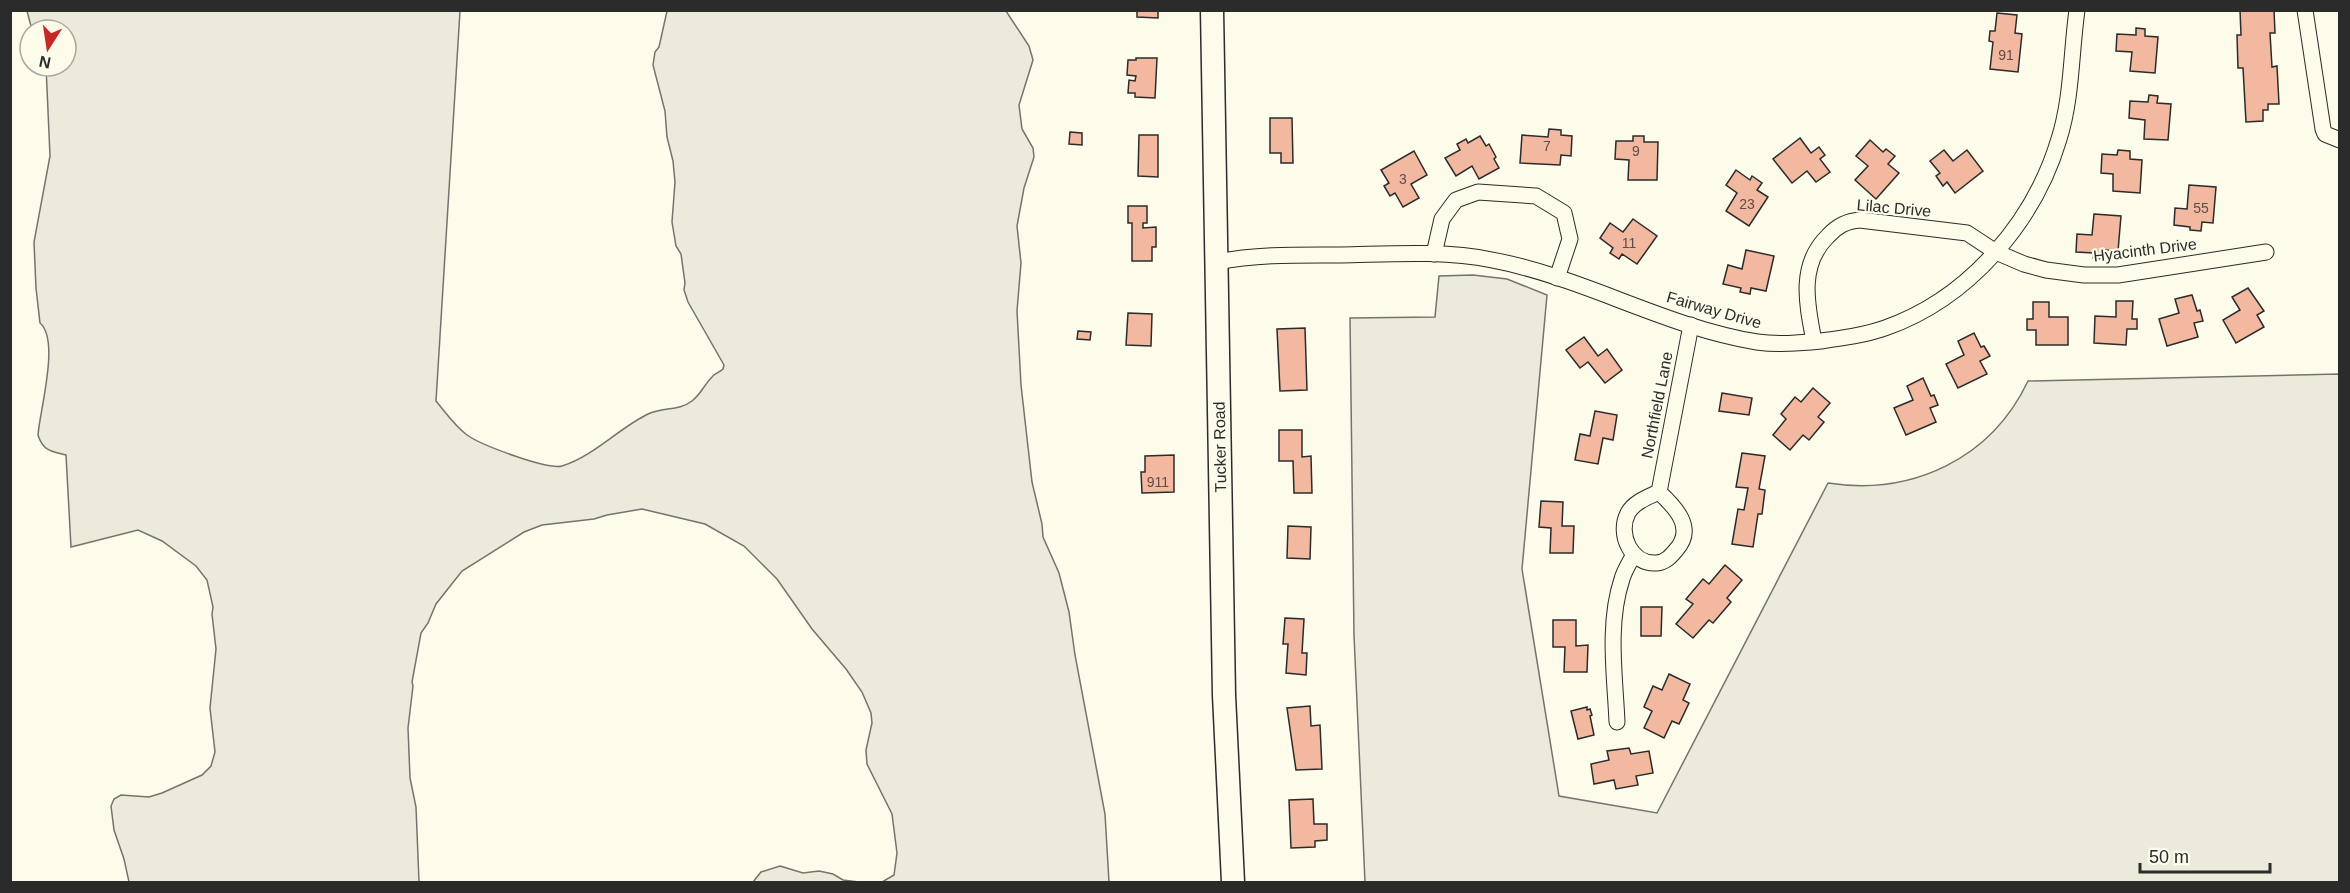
<svg xmlns="http://www.w3.org/2000/svg" width="2350" height="893" font-family="Arial,sans-serif">
  <style>
    .green { fill: #ecebdb; stroke: #74746e; stroke-width: 1.5 }
    .building { fill: #f2b8a0; stroke: #2b2b2b; stroke-width: 1.5 }
    .lines { fill: none; stroke-linecap: round; stroke-linejoin: round }
    .street-casing { stroke: #2b2b2b; stroke-width: 17 }
    .secondary-casing { stroke: #2b2b2b; stroke-width: 25 }
    .street { stroke: #fdfbea; stroke-width: 15 }
    .secondary { stroke: #fdfbea; stroke-width: 22 }
    .labels { text-anchor: middle; dominant-baseline: central; stroke-width: 4.5; stroke-linejoin: round; paint-order: stroke }
    .number-label { font-size: 14px; fill: #5d4e48 }
    .street-label { font-size: 16px; fill: #2b2b2b; stroke: #fdfbea }
  </style>
  <rect width="100%" height="100%" fill="#fdfbea"/>
  <g class="green">
    <path d="M27,11h433l-24,390c10,12 19,25 31,34 14,10 80,35 95,31 32,-10 57,-38 86,-52 15,-7 31,-3 44,-13 9,-7 12,-16 20,-24 2,-3 8,-5 11,-8l1,-4 -36,-63 -4,-12 1,-7 -4,-29 -5,-8 -4,-24 3,-40 -2,-21 -6,-24 -2,-26 -12,-46 2,-13 4,-5 8,-36h339l23,35 4,14 -14,45 3,24 11,19 1,9 -10,31 -7,38 4,37 -4,48 4,74 11,97 10,42 1,13 16,36 10,39 6,43 30,159 4,68h-227l12,-7 3,-22 -5,-39 -25,-50 -1,-14 6,-27 -1,-10 -9,-21 -16,-23 -34,-40 -35,-50 -33,-33 -39,-22 -63,-15 -35,6 -13,4 -52,6 -18,7 -62,39 -26,33 -8,19 -7,10 -9,49 1,4 -5,42 2,50 6,29 3,75h-290l-5,-23 -10,-29 -3,-24 3,-7 7,-4 28,2 13,-4 40,-18 9,-9 4,-14 -5,-44 6,-59 -4,-35 1,-7 -6,-27 -11,-14 -34,-25 -24,-11 -67,17 -5,-92c-15,-4 -23,-4 -28,-20 2,-26 22,-95 2,-112l-4,-35 -2,-46 16,-86 -4,-90h20v-36h-34z"/>
    <path d="M1473,275l34,4 40,16 -25,274 37,227 98,17 171,-330c84,13 163,-24 200,-102l311,-7v508h-974l-11,-247 -4,-317 85,-1 4,-41z"/>
    <polygon points="780,866 803,873 819,871 833,874 843,880 859,882 753,882 761,872"/>
  </g>
  <g class="building">
    <polygon points="1137,10 1158,10 1158,18 1137,17"/>
    <polygon points="2240,10 2274,10 2275,33 2270,33 2272,67 2277,66 2279,104 2268,104 2268,110 2263,110 2263,121 2246,122 2243,68 2238,68 2237,35 2241,35"/>
    <polygon points="1997,13 2017,15 2015,33 2022,34 2018,72 1990,69 1993,42 1989,41 1990,31 1995,31"/>
    <polygon points="2136,28 2145,29 2145,36 2158,37 2155,73 2130,71 2132,52 2116,51 2117,34 2136,35"/>
    <polygon points="1136,58 1157,58 1155,98 1135,97 1135,93 1128,93 1129,80 1135,81 1136,76 1127,75 1128,60 1136,60"/>
    <polygon points="2149,95 2158,96 2157,103 2171,104 2168,140 2144,139 2145,120 2129,118 2130,101 2148,102"/>
    <polygon points="1270,118 1292,118 1293,163 1281,163 1281,153 1270,153"/>
    <polygon points="1549,129 1561,130 1561,135 1572,136 1571,156 1561,155 1560,165 1520,163 1522,135 1548,137"/>
    <polygon points="1070,132 1082,133 1082,145 1069,144"/>
    <polygon points="1139,135 1158,135 1158,177 1138,176"/>
    <polygon points="1480,136 1486,146 1489,144 1496,157 1494,159 1499,168 1479,179 1472,166 1456,176 1445,158 1460,150 1457,144 1466,139 1468,143"/>
    <polygon points="1633,136 1644,136 1644,142 1658,142 1657,180 1628,180 1629,160 1615,159 1616,141 1633,141"/>
    <polygon points="1800,138 1811,153 1819,147 1825,155 1820,159 1830,172 1816,182 1807,171 1792,183 1773,159"/>
    <polygon points="1870,140 1883,152 1886,149 1895,156 1888,164 1899,173 1876,199 1855,180 1868,166 1856,156"/>
    <polygon points="1944,150 1953,161 1967,150 1983,171 1955,193 1947,182 1943,186 1936,176 1940,173 1930,161"/>
    <polygon points="2118,150 2130,151 2130,159 2142,160 2140,193 2113,191 2113,174 2101,173 2102,154 2117,155"/>
    <polygon points="1414,151 1427,175 1411,184 1419,198 1403,207 1395,193 1390,196 1384,186 1389,183 1381,170"/>
    <polygon points="1736,170 1750,180 1752,176 1762,183 1757,190 1768,197 1749,226 1726,211 1737,193 1726,185"/>
    <polygon points="2189,185 2216,187 2213,223 2202,222 2201,231 2190,230 2190,227 2174,225 2175,208 2187,209"/>
    <polygon points="1128,206 1147,206 1147,223 1143,223 1143,228 1156,227 1156,247 1152,247 1152,261 1132,261 1132,223 1128,223"/>
    <polygon points="2094,214 2121,216 2118,251 2105,250 2104,259 2093,258 2094,253 2076,252 2077,234 2092,235"/>
    <polygon points="1633,219 1657,236 1637,264 1622,254 1619,259 1610,253 1613,248 1600,238 1610,223 1623,232"/>
    <polygon points="1746,250 1774,256 1766,291 1751,288 1750,294 1740,292 1741,288 1723,284 1728,265 1742,269"/>
    <polygon points="2248,288 2264,311 2257,315 2264,327 2236,343 2223,320 2240,310 2232,297"/>
    <polygon points="2192,295 2197,311 2200,310 2203,321 2194,323 2198,337 2167,346 2159,319 2179,313 2175,299"/>
    <polygon points="2116,301 2133,301 2132,319 2137,319 2137,329 2127,329 2126,345 2094,343 2095,316 2116,317"/>
    <polygon points="2033,302 2049,302 2049,317 2068,317 2068,345 2036,345 2036,330 2027,330 2027,319 2033,319"/>
    <polygon points="1128,313 1152,314 1151,346 1126,345"/>
    <polygon points="1305,328 1307,390 1280,391 1277,329"/>
    <polygon points="1078,331 1091,332 1090,340 1077,339"/>
    <polygon points="1974,333 1981,347 1984,346 1990,356 1980,361 1987,374 1958,388 1946,364 1964,355 1958,341"/>
    <polygon points="1584,337 1598,356 1607,349 1622,370 1605,383 1588,362 1580,368 1566,350"/>
    <polygon points="1923,378 1931,396 1934,395 1938,405 1930,408 1936,422 1906,435 1894,408 1913,400 1907,386"/>
    <polygon points="1813,388 1830,403 1818,417 1824,422 1809,440 1803,435 1790,450 1773,435 1786,419 1781,414 1795,397 1801,402"/>
    <polygon points="1722,393 1752,398 1749,415 1719,411"/>
    <polygon points="1595,411 1617,415 1613,440 1603,438 1598,464 1575,460 1580,434 1590,436"/>
    <polygon points="1279,430 1302,430 1302,457 1311,456 1312,493 1294,493 1293,461 1279,461"/>
    <polygon points="1742,453 1765,456 1759,489 1765,490 1762,514 1758,514 1753,547 1732,544 1738,509 1744,510 1748,488 1736,487"/>
    <polygon points="1174,455 1174,492 1142,493 1141,472 1145,472 1145,456"/>
    <polygon points="1541,501 1563,502 1562,526 1574,526 1573,553 1550,553 1551,528 1539,527"/>
    <polygon points="1288,526 1311,527 1310,559 1287,558"/>
    <polygon points="1725,565 1742,580 1727,598 1731,602 1713,623 1709,620 1693,638 1676,624 1693,604 1686,599 1703,579 1709,584"/>
    <polygon points="1641,607 1662,607 1661,636 1641,636"/>
    <polygon points="1285,618 1304,619 1302,653 1307,653 1306,675 1286,673 1288,644 1283,644"/>
    <polygon points="1553,620 1576,620 1576,646 1588,645 1587,672 1564,672 1565,647 1553,647"/>
    <polygon points="1669,674 1690,684 1683,700 1689,703 1679,724 1672,721 1664,738 1644,728 1652,711 1644,707 1653,686 1662,690"/>
    <polygon points="1310,706 1311,726 1320,725 1322,769 1296,770 1287,708"/>
    <polygon points="1587,707 1587,710 1590,709 1592,715 1590,716 1594,735 1578,739 1571,711"/>
    <polygon points="1629,748 1631,754 1649,751 1653,773 1636,776 1638,785 1616,789 1614,780 1594,784 1591,764 1609,760 1607,751"/>
    <polygon points="1313,799 1314,824 1327,824 1327,840 1315,841 1315,847 1291,848 1289,800"/>
  </g>
  <g class="lines">
    <defs>
      <g id="street">
        <polyline points="2305,10 2323,129 2325,134 2340,140"/>
        <polyline points="1434,254 1442,219 1456,200 1478,192 1536,196 1564,213 1570,239 1557,278"/>
        <path d="M1217,262c40,-8 82,-7 124,-7 50,-1 101,-5 151,5 91,17 173,67 265,82 21,3 43,1 64,-1 22,-3 44,-6 64,-13 83,-29 149,-105 174,-189 13,-41 12,-86 18,-129"/>
        <path d="M1814,341c-7,-36 -16,-76 14,-105 9,-10 18,-15 32,-16l107,13 29,19 28,12 22,6 38,5h34l148,-23"/>
        <path d="M1659,492c-11,5 -25,10 -31,21 -11,21 3,52 29,50 9,-1 14,-7 19,-13 20,-22 -1,-43 -17,-58l32,-167"/>
        <path d="M1617,722c-2,-46 -10,-98 5,-143 2,-8 8,-17 12,-25"/>
      </g>
      <polyline id="secondary" points="1212,10 1224,695 1233,882"/>
    </defs>
    <use href="#street" class="street-casing"/>
    <use href="#secondary" class="secondary-casing"/>
    <use href="#street" class="street"/>
    <use href="#secondary" class="secondary"/>
  </g>
  <g class="labels">
    <g class="number-label">
      <text x="2006" y="55">91</text>
      <text x="1547" y="146">7</text>
      <text x="1636" y="151">9</text>
      <text x="1403" y="179">3</text>
      <text x="1747" y="204">23</text>
      <text x="2201" y="208">55</text>
      <text x="1629" y="243">11</text>
      <text x="1158" y="482">911</text>
    </g>
    <g class="street-label">
      <text transform="translate(1894 208) rotate(5)">Lilac Drive</text>
      <text transform="translate(2145 250) rotate(-7)">Hyacinth Drive</text>
      <text transform="translate(1714 310) rotate(16)">Fairway Drive</text>
      <text transform="translate(1657 405) rotate(-79)">Northfield Lane</text>
      <text transform="translate(1220 447) rotate(-91)">Tucker Road</text>
    </g>
  </g>
  <rect width="2350" height="893" fill="none" stroke="#2b2b2b" stroke-width="24"/>
  <g transform="translate(48 48) rotate(192)"><circle r="28" fill="#fdfbea" stroke="#a9a89e" stroke-width="1.5"/>
  <path d="M0-4.5L10 22L0 15L-10 22Z" fill="#c62828"/>
  <text y="-9" font-size="16" font-weight="bold" text-anchor="middle" fill="#2b2b2b">N</text>
  </g>
  <path d="M2140 863v9h130v-9" fill="none" stroke="#2b2b2b" stroke-width="3"/>
  <text x="2149" y="863" font-size="18" fill="#2b2b2b" stroke="#fdfbea" stroke-width="4.5" paint-order="stroke">50 m</text>
</svg>
